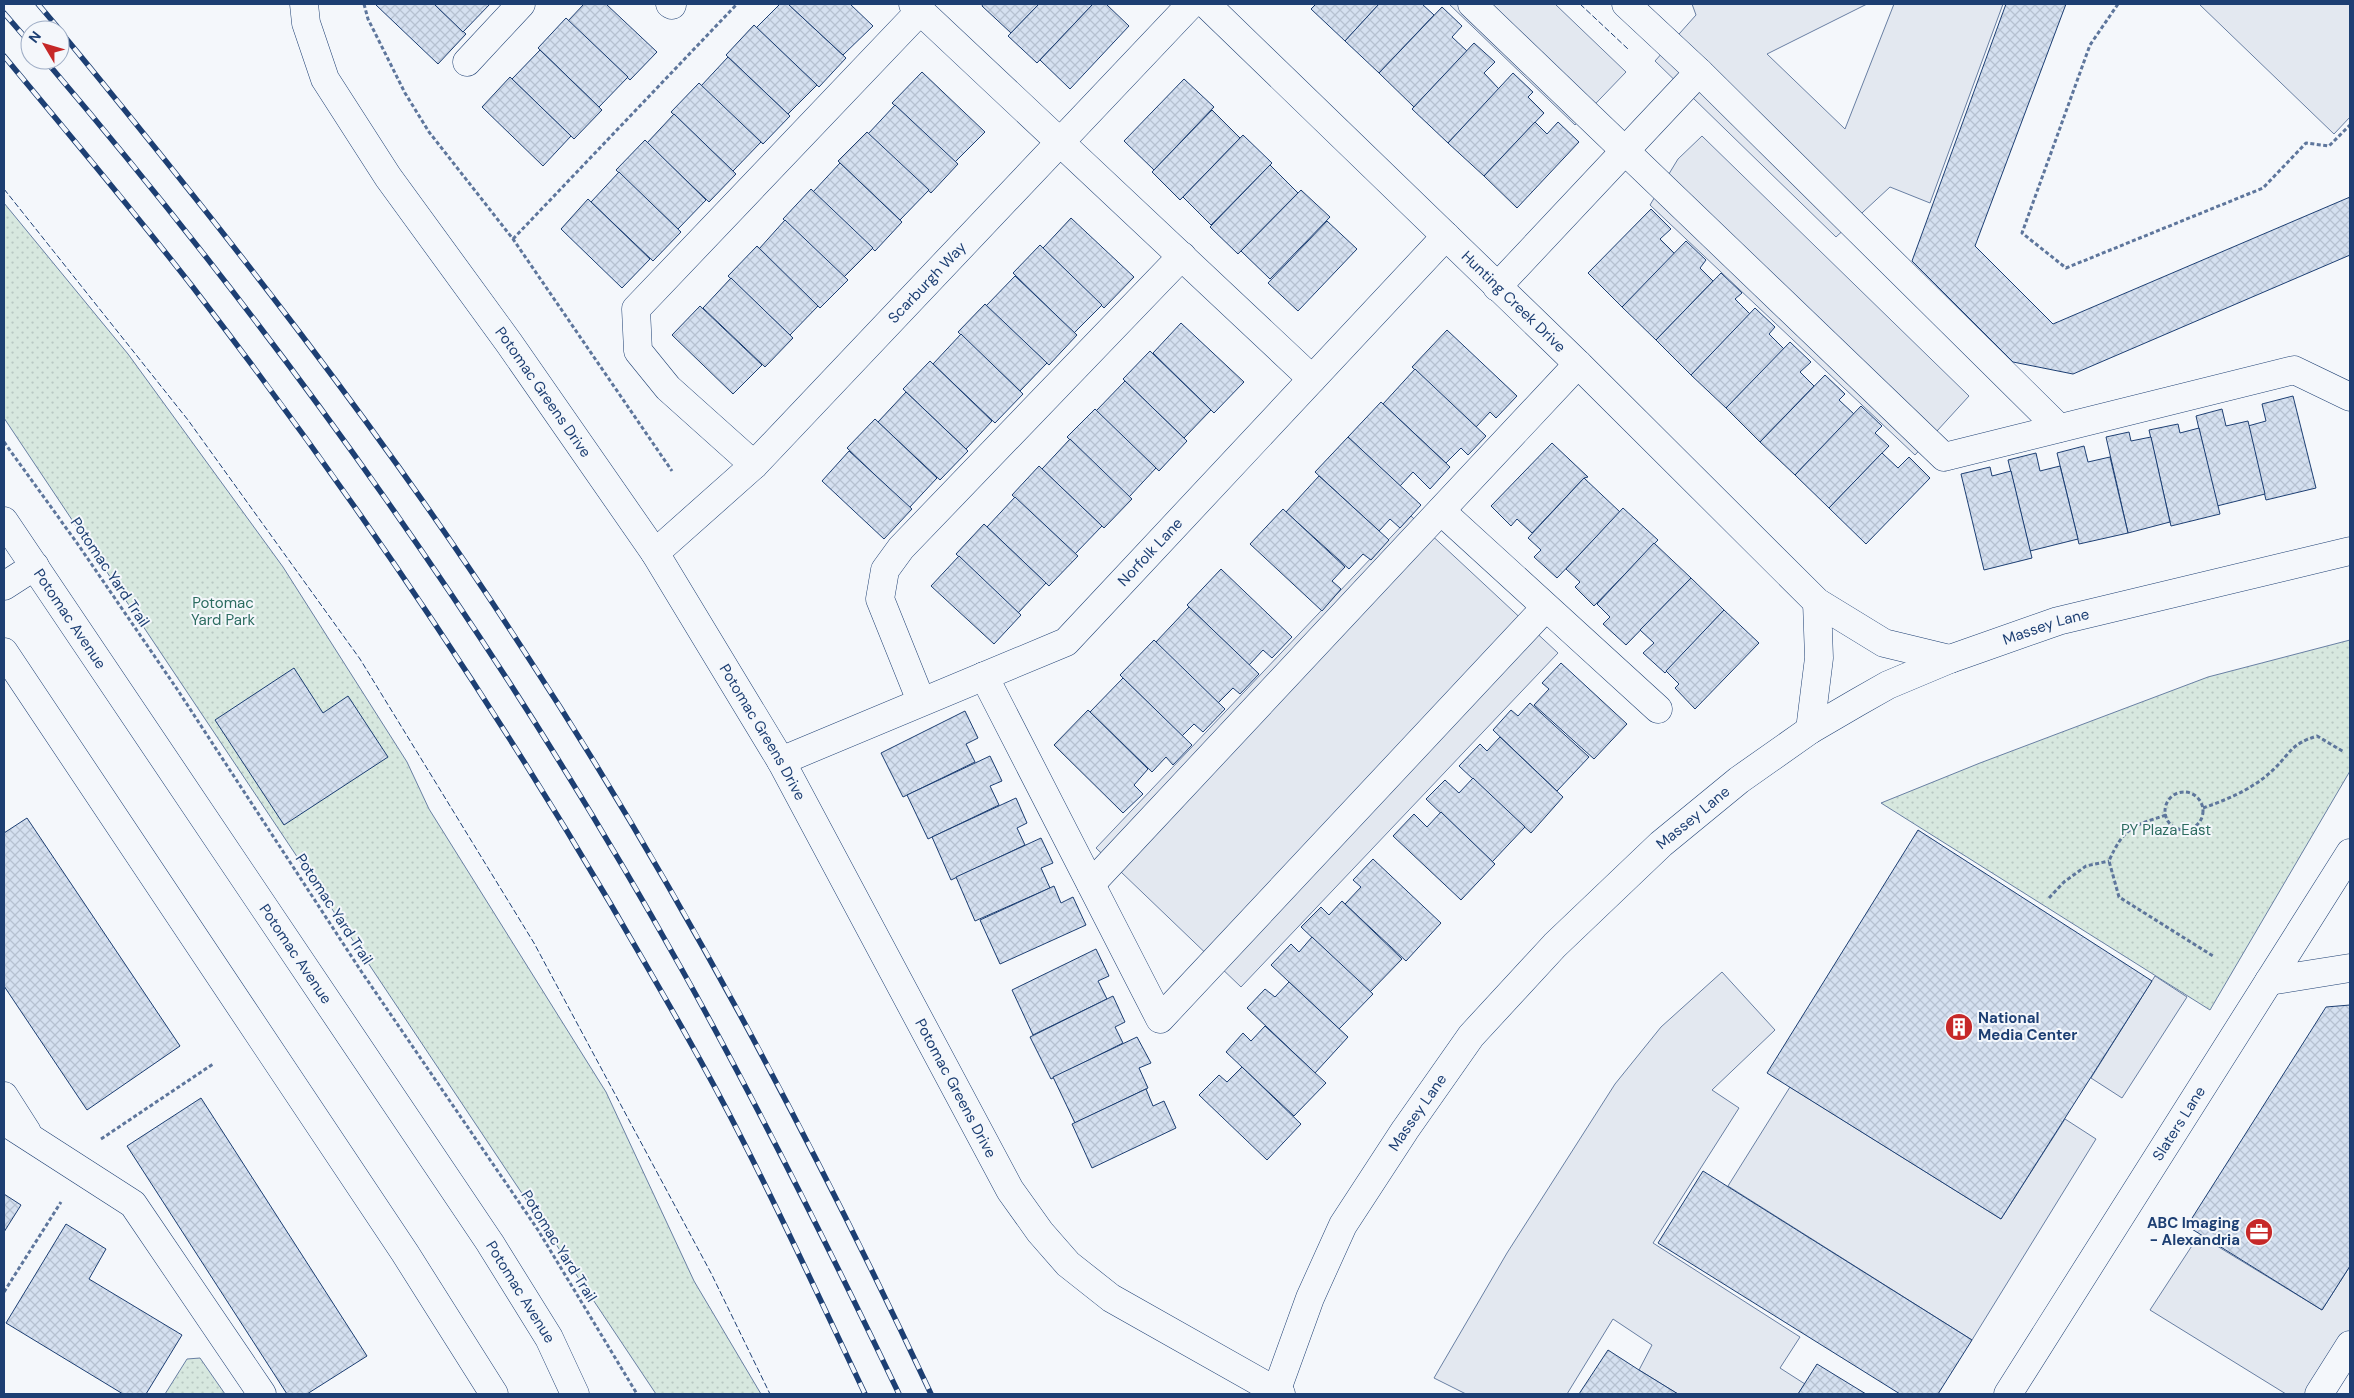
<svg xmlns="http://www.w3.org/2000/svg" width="2354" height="1398" font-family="'DM Sans',sans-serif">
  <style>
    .park { fill: url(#park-dots); stroke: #687fa3 }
    .parking { fill: #e3e8f0; stroke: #687fa3 }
    .building { fill: url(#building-cross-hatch); stroke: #1d3f73 }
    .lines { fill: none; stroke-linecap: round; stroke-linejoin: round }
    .minor-casing { stroke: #1d3f73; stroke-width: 29 }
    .major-casing { stroke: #1d3f73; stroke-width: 29 }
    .path { stroke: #5e769c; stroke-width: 3; stroke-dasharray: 4 2.5; stroke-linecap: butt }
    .minor { stroke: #f4f7fb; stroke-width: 28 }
    .major { stroke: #f4f7fb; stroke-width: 28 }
    .rail-casing { stroke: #1d3f73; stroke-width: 5.5 }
    .rail { stroke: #f4f7fb; stroke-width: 4; stroke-dasharray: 11; stroke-linecap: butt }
    .fence { stroke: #1d3f73; stroke-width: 1; stroke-dasharray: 6 2.5; stroke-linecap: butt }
    .labels { text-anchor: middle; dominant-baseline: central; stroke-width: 4; stroke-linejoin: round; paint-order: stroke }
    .street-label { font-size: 15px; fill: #1d3f73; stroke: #f4f7fb }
    .park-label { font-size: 15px; fill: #2c6c60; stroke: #f4f7fb }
    .poi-label { font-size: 15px; font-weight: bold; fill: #1d3f73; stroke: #f4f7fb; text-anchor: start }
  </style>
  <defs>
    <pattern id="park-dots" width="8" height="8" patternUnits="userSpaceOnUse" patternTransform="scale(1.25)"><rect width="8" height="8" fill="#d7e8df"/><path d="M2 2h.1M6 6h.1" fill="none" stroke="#b8c8c3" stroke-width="1.8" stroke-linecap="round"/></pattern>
    <pattern id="building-cross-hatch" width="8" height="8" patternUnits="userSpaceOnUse" patternTransform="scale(1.25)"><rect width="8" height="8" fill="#d5e0f0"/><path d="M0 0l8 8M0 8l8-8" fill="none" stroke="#b6c1d1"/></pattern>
  </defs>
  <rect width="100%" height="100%" fill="#f4f7fb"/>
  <g class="park">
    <polygon points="4,203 128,354 283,567 407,762 429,809 606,1092 694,1281 761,1394 656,1394 4,418"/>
    <polygon points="2350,640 2350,771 2210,1010 1881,803 1980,763 2208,677"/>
    <polygon points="200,1358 225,1394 165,1394 187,1359"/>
  </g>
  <g class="parking">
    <polygon points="1449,4 1555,4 1626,72 1575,125"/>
    <polygon points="1692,4 1867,4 1767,54 1845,129 1894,4 2003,4 1930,203 1890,187 1836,237 1655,61 1696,15"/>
    <polygon points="2199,4 2350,4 2350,117 2334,134"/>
    <polygon points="1702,136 1969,396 1915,455 1650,205 1678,159"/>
    <polygon points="1411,516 1558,653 1241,987 1096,848"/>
    <polygon points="1722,972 1775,1030 1712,1090 1739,1108 1653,1243 1800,1337 1780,1368 1805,1384 1798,1394 1678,1394 1639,1370 1652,1345 1613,1319 1567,1394 1466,1394 1434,1378 1507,1253 1615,1084 1661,1027"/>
    <polygon points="2155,976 2187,997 2122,1098 2091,1078"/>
    <polygon points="1790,1087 2001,1219 2065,1119 2096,1139 1972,1340 1728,1186"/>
    <polygon points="2199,1235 2322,1310 2350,1266 2350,1335 2312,1394 2286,1394 2150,1310"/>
  </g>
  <g class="building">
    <polygon points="377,4 434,4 466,34 438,64 376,5"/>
    <polygon points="434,4 490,4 463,32"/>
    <polygon points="584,4 606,4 657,52 630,80 568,21"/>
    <polygon points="780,4 788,4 846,58 819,87 756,28"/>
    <polygon points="788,4 850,4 873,26 843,55"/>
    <polygon points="983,4 1039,4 1011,33 982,6"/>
    <polygon points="1039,4 1093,4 1037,63 1008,36"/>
    <polygon points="1093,4 1106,4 1129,26 1070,89 1040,60"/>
    <polygon points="1316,4 1379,4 1345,41 1311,9"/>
    <polygon points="1379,4 1422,4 1434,15 1379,73 1345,41"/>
    <polygon points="2006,4 2066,4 1975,246 2053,324 2350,197 2350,255 2073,374 2013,362 1912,261"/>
    <polygon points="1442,7 1462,26 1452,37 1467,51 1414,107 1379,73"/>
    <polygon points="566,18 628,77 599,107 538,48"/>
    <polygon points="754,25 817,85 788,114 726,55"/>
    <polygon points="1474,43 1495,62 1484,73 1499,89 1448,143 1412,109"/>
    <polygon points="540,50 602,110 574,139 512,79"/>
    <polygon points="728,57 790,116 763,144 701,86"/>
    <polygon points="922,72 985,132 955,162 892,103"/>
    <polygon points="1513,73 1533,92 1528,97 1544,113 1484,176 1448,143"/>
    <polygon points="510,77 571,136 543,166 482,107"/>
    <polygon points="1184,79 1214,107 1154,170 1124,141"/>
    <polygon points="699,83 761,142 733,171 671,112"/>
    <polygon points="895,105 958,164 931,193 868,134"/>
    <polygon points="1212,110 1240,138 1180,200 1152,172"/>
    <polygon points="674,114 736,174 709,202 647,143"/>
    <polygon points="1535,122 1547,134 1558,122 1579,142 1517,208 1484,176"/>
    <polygon points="867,132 929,190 900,220 838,161"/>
    <polygon points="1243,135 1272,163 1211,225 1183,197"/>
    <polygon points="645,140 706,200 678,229 616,170"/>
    <polygon points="840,163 902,222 875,251 813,192"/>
    <polygon points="1270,165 1298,193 1238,254 1210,227"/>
    <polygon points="619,172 681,232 653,261 591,202"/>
    <polygon points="811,189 873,248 844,277 783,219"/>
    <polygon points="1301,190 1330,217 1270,279 1241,251"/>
    <polygon points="588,199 650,259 622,288 561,229"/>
    <polygon points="1651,209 1671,229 1660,239 1675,254 1622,307 1588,273"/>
    <polygon points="1071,218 1134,277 1104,308 1043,248"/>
    <polygon points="785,220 848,280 820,308 759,249"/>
    <polygon points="1327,221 1357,249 1298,311 1268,283"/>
    <polygon points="1686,241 1706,260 1700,268 1713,281 1656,340 1622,307"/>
    <polygon points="1040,245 1102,305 1074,333 1013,273"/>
    <polygon points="757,246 818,306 790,335 728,276"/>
    <polygon points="1721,273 1742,293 1735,299 1750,314 1691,375 1656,340"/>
    <polygon points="1015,276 1077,335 1049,365 986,306"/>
    <polygon points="731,278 793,338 765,367 703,308"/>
    <polygon points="985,304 1047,363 1020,391 958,332"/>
    <polygon points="700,306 762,365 733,394 672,335"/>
    <polygon points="1755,308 1775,327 1769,334 1784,349 1726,408 1691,375"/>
    <polygon points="1181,323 1244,382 1214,413 1153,353"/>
    <polygon points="1447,330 1517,396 1496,418 1490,412 1476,427 1412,367"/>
    <polygon points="961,334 1023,394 995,423 933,364"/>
    <polygon points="1790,342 1811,362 1800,372 1814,386 1760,442 1726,408"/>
    <polygon points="1150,351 1211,410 1184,438 1123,379"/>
    <polygon points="930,361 992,421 966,449 903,389"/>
    <polygon points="1415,369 1486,436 1468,455 1461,448 1446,463 1383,404"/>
    <polygon points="1825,375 1845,394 1839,400 1854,414 1795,475 1760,442"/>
    <polygon points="1125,381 1187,441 1159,471 1096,411"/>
    <polygon points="906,392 968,451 940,480 878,422"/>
    <polygon points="2293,396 2316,488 2266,500 2248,426 2266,421 2262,404"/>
    <polygon points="1381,402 1450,467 1430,489 1413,472 1400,486 1348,437"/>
    <polygon points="1861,406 1882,426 1875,433 1889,446 1829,508 1795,475"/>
    <polygon points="1095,409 1156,468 1129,497 1067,437"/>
    <polygon points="2222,409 2226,426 2248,421 2265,494 2217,506 2196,416"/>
    <polygon points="875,419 937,478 909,508 847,448"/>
    <polygon points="2178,424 2180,433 2199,428 2220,514 2171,526 2149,430"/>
    <polygon points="2129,432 2131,441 2151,437 2170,522 2128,533 2106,437"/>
    <polygon points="1348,437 1421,505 1400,528 1390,519 1379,531 1315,472"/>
    <polygon points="1070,439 1132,499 1104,528 1042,469"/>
    <polygon points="1552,443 1588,477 1584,478 1532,533 1517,519 1511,526 1491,506"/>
    <polygon points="2084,446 2088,462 2110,457 2128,533 2079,544 2057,453"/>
    <polygon points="849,451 912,509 884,539 822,481"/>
    <polygon points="1882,453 1898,468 1909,457 1930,478 1866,544 1829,508"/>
    <polygon points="2036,453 2040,471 2060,466 2078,539 2030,551 2008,460"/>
    <polygon points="1039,466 1102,526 1075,554 1012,495"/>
    <polygon points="1990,467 1992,476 2011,471 2032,558 1984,570 1961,474"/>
    <polygon points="1319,476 1389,540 1371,560 1363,554 1349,569 1286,512"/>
    <polygon points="1584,478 1620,512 1557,578 1534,557 1541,550 1528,538"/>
    <polygon points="1015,497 1078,556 1049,586 987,527"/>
    <polygon points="1623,508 1658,540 1594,606 1575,587 1580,582 1566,569"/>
    <polygon points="1283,509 1345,567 1332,581 1341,589 1322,611 1250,544"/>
    <polygon points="984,524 1046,583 1018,613 956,554"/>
    <polygon points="1654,543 1691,578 1626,645 1603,624 1610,617 1597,604"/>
    <polygon points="959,556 1021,615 994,644 931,586"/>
    <polygon points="1221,569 1292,637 1272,658 1263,650 1249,665 1187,605"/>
    <polygon points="1691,578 1724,610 1665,673 1643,653 1654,643 1640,630"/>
    <polygon points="1189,607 1259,674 1240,694 1233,688 1218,703 1155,643"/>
    <polygon points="1724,610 1759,643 1695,709 1675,688 1679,684 1666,671"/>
    <polygon points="1154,640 1225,709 1203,732 1194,724 1182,736 1120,675"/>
    <polygon points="1561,663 1627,724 1594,759 1534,705 1549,689 1542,683"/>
    <polygon points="294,668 323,713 348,696 388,757 284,825 215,720"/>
    <polygon points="1123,678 1192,745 1173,765 1166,757 1152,772 1090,712"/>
    <polygon points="1530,703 1589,757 1557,791 1493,730 1511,710 1518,716"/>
    <polygon points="1088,710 1148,769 1134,785 1143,794 1123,813 1054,745"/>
    <polygon points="965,711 978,738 966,744 975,762 903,797 881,753"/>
    <polygon points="1500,737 1563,797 1531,833 1459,766 1480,744 1487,751"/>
    <polygon points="990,756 1002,781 990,786 999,805 928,839 907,795"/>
    <polygon points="1473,778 1525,827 1492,862 1426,799 1445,780 1459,793"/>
    <polygon points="1016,798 1027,823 1017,828 1025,845 951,880 932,837"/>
    <polygon points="1441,812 1495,864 1461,900 1393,836 1414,814 1427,827"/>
    <polygon points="27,818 180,1046 87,1110 4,986 4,833"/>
    <polygon points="1918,830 2152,981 2001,1219 1767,1073"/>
    <polygon points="1041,838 1053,863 1041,868 1050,888 975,921 956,877"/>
    <polygon points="1373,859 1441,923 1406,961 1345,904 1361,887 1353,880"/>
    <polygon points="1054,886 1061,903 1073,897 1086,925 1000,964 980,920"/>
    <polygon points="1342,901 1402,959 1370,992 1301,927 1321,907 1329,915"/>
    <polygon points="1312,937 1373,994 1339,1029 1271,965 1291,944 1299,952"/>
    <polygon points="1096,949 1109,976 1098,981 1107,999 1033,1035 1012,990"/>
    <polygon points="1289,982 1348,1037 1315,1073 1247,1008 1265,989 1275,997"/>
    <polygon points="1113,996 1125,1022 1115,1027 1123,1043 1051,1079 1030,1037"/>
    <polygon points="2350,1005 2350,1266 2322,1310 2187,1226 2326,1007"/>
    <polygon points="1265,1026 1326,1083 1294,1116 1226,1052 1243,1033 1251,1041"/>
    <polygon points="1137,1037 1151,1063 1139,1068 1148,1088 1075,1123 1053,1077"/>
    <polygon points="1242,1067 1301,1124 1267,1160 1199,1095 1219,1075 1227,1082"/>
    <polygon points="1146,1089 1153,1106 1164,1101 1176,1128 1092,1168 1072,1124"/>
    <polygon points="201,1098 367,1356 307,1394 287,1394 127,1146"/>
    <polygon points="1703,1171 1972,1340 1938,1394 1900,1394 1658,1243"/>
    <polygon points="4,1194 21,1205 4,1232"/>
    <polygon points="66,1224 106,1249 89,1279 182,1335 146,1394 123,1394 6,1323"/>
    <polygon points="1608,1350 1639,1370 1678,1394 1579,1394"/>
    <polygon points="1817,1364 1866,1394 1798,1394"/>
  </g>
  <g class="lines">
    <defs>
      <g id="minor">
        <path id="s1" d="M304,4l2,19 19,56 63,98 121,166 146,210 126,208 229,429 30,42 28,32 43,34 170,96"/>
        <polyline points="670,4 672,5"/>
        <polyline points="913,4 1312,379"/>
        <path id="s2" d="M1206,4l372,360 239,238 67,41 66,16"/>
        <polyline points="1472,4 1944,457 2294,370 2350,397"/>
        <polyline points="1626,4 1699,72 2059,428"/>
        <polyline points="467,62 521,4"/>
        <polyline points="1497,287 1699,72"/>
        <polyline points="754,465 668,388 638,351 636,309 920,11"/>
        <polyline points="1441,511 1658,709"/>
        <path id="s3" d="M4,521l486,722 59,95 26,56"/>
        <path id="s4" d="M655,553l99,-88 437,-461"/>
        <polyline points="4,586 35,566"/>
        <polyline points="4,652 405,1253 494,1394"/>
        <polyline points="984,676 1160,1019 1545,608"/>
        <polyline points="921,701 880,599 885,570 901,548 1182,256"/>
        <polyline points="1810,730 1819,658 1817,602"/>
        <path id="s5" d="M781,761l285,-119 380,-406"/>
        <polyline points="1091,884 1578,364"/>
        <polyline points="2269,981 2350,968"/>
        <polyline points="4,1096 27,1132"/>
        <polyline points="4,1121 133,1204 262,1394"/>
        <path id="s6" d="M1276,1392l34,-94 33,-73 62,-95 66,-94 84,-91 106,-101 78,-64 71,-50 48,-28 30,-17 62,-26 108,-38 292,-70"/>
        <polyline points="2319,1394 2350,1345"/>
      </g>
      <g id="major">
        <path id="s7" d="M2008,1394l342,-541"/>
      </g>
    </defs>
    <use href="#minor" class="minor-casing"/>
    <use href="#major" class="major-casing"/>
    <g class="path">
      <polyline points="364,4 368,19 405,93 429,132 513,239 672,471"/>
      <polyline points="2118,4 2090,45 2022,233 2066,268 2263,188 2306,143 2329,146 2350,125"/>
      <polyline points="513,239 737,4"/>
      <polyline points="4,442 77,543 177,689 361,971 538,1230 637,1394"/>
      <circle cx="2184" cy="811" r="19"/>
      <path d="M2203,808c26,-9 52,-20 72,-40 17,-17 16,-24 42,-32l27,16"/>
      <path d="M2166,815c-33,11 -42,12 -57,46l10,36 94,59"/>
      <polyline points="2049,898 2064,882 2086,866 2109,861"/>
      <polyline points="101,1139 213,1064"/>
      <polyline points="4,1292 61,1202"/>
    </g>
    <use href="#minor" class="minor"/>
    <use href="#major" class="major"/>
    <defs>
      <g id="rail">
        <polyline points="38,4 60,30"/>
        <polyline points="4,13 30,43"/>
        <path d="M60,31c164,199 324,403 464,620 155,237 287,487 407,743"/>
        <path d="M4,56c63,76 127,152 188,230 152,197 292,403 418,617 46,79 92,157 133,238 43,84 82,169 122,253"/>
        <path d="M45,60c238,279 457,587 636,908 78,139 149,282 218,426"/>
      </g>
    </defs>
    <use href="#rail" class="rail-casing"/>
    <use href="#rail" class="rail"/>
    <g class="fence">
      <polyline points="1580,4 1628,49"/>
      <polyline points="4,189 188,420 360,659 534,943 711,1273 770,1394"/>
    </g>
  </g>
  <defs>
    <symbol id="building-disc" viewBox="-11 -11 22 22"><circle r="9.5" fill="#c62828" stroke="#f4f7fb"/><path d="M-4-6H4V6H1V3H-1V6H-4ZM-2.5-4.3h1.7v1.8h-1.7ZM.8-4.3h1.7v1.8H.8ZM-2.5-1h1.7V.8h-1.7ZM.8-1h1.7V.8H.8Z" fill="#fff"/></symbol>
    <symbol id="office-disc" viewBox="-11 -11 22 22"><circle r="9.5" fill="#c62828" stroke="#f4f7fb"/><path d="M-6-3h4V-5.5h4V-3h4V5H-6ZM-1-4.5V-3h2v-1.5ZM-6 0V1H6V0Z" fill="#fff"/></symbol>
  </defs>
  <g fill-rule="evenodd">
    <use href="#building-disc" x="1943" y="1011" width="32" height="32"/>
    <use href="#office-disc" x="2243" y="1216" width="32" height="32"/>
  </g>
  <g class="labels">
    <g class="street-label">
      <text stroke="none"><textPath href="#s4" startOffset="384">Scarburgh Way</textPath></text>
      <text stroke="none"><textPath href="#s2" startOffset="428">Hunting Creek Drive</textPath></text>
      <text stroke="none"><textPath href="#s1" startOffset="460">Potomac Greens Drive</textPath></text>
      <text stroke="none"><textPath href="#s5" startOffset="432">Norfolk Lane</textPath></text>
      <text transform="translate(110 572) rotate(56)">Potomac Yard Trail</text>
      <text stroke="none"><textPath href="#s3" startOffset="118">Potomac Avenue</textPath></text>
      <text stroke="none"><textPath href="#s6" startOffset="1125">Massey Lane</textPath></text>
      <text stroke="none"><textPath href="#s1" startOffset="865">Potomac Greens Drive</textPath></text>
      <text stroke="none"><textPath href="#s6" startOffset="720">Massey Lane</textPath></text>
      <text transform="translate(334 909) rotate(57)">Potomac Yard Trail</text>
      <text stroke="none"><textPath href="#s3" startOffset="522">Potomac Avenue</textPath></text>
      <text stroke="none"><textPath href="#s1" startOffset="1270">Potomac Greens Drive</textPath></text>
      <text stroke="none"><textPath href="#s6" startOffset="315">Massey Lane</textPath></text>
      <text stroke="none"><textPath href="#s7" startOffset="320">Slaters Lane</textPath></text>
      <text transform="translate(559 1246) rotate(58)">Potomac Yard Trail</text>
      <text stroke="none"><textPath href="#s3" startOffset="928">Potomac Avenue</textPath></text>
    </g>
    <g class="park-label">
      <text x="223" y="603">Potomac<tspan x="223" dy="17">Yard Park</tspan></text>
      <text x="2166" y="830">PY Plaza East</text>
    </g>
    <g class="poi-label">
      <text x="1978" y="1018">National<tspan x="1978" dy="17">Media Center</tspan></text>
      <text x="2240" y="1223" text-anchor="end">ABC Imaging<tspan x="2240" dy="17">- Alexandria</tspan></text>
    </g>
  </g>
  <rect width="2354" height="1398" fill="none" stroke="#1d3f73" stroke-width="10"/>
  <g transform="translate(45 45) rotate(308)"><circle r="24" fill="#f4f7fb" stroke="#9eadc5"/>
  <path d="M0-4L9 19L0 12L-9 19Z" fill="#c62828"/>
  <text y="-8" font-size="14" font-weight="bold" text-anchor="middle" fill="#1d3f73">N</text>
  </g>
</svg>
